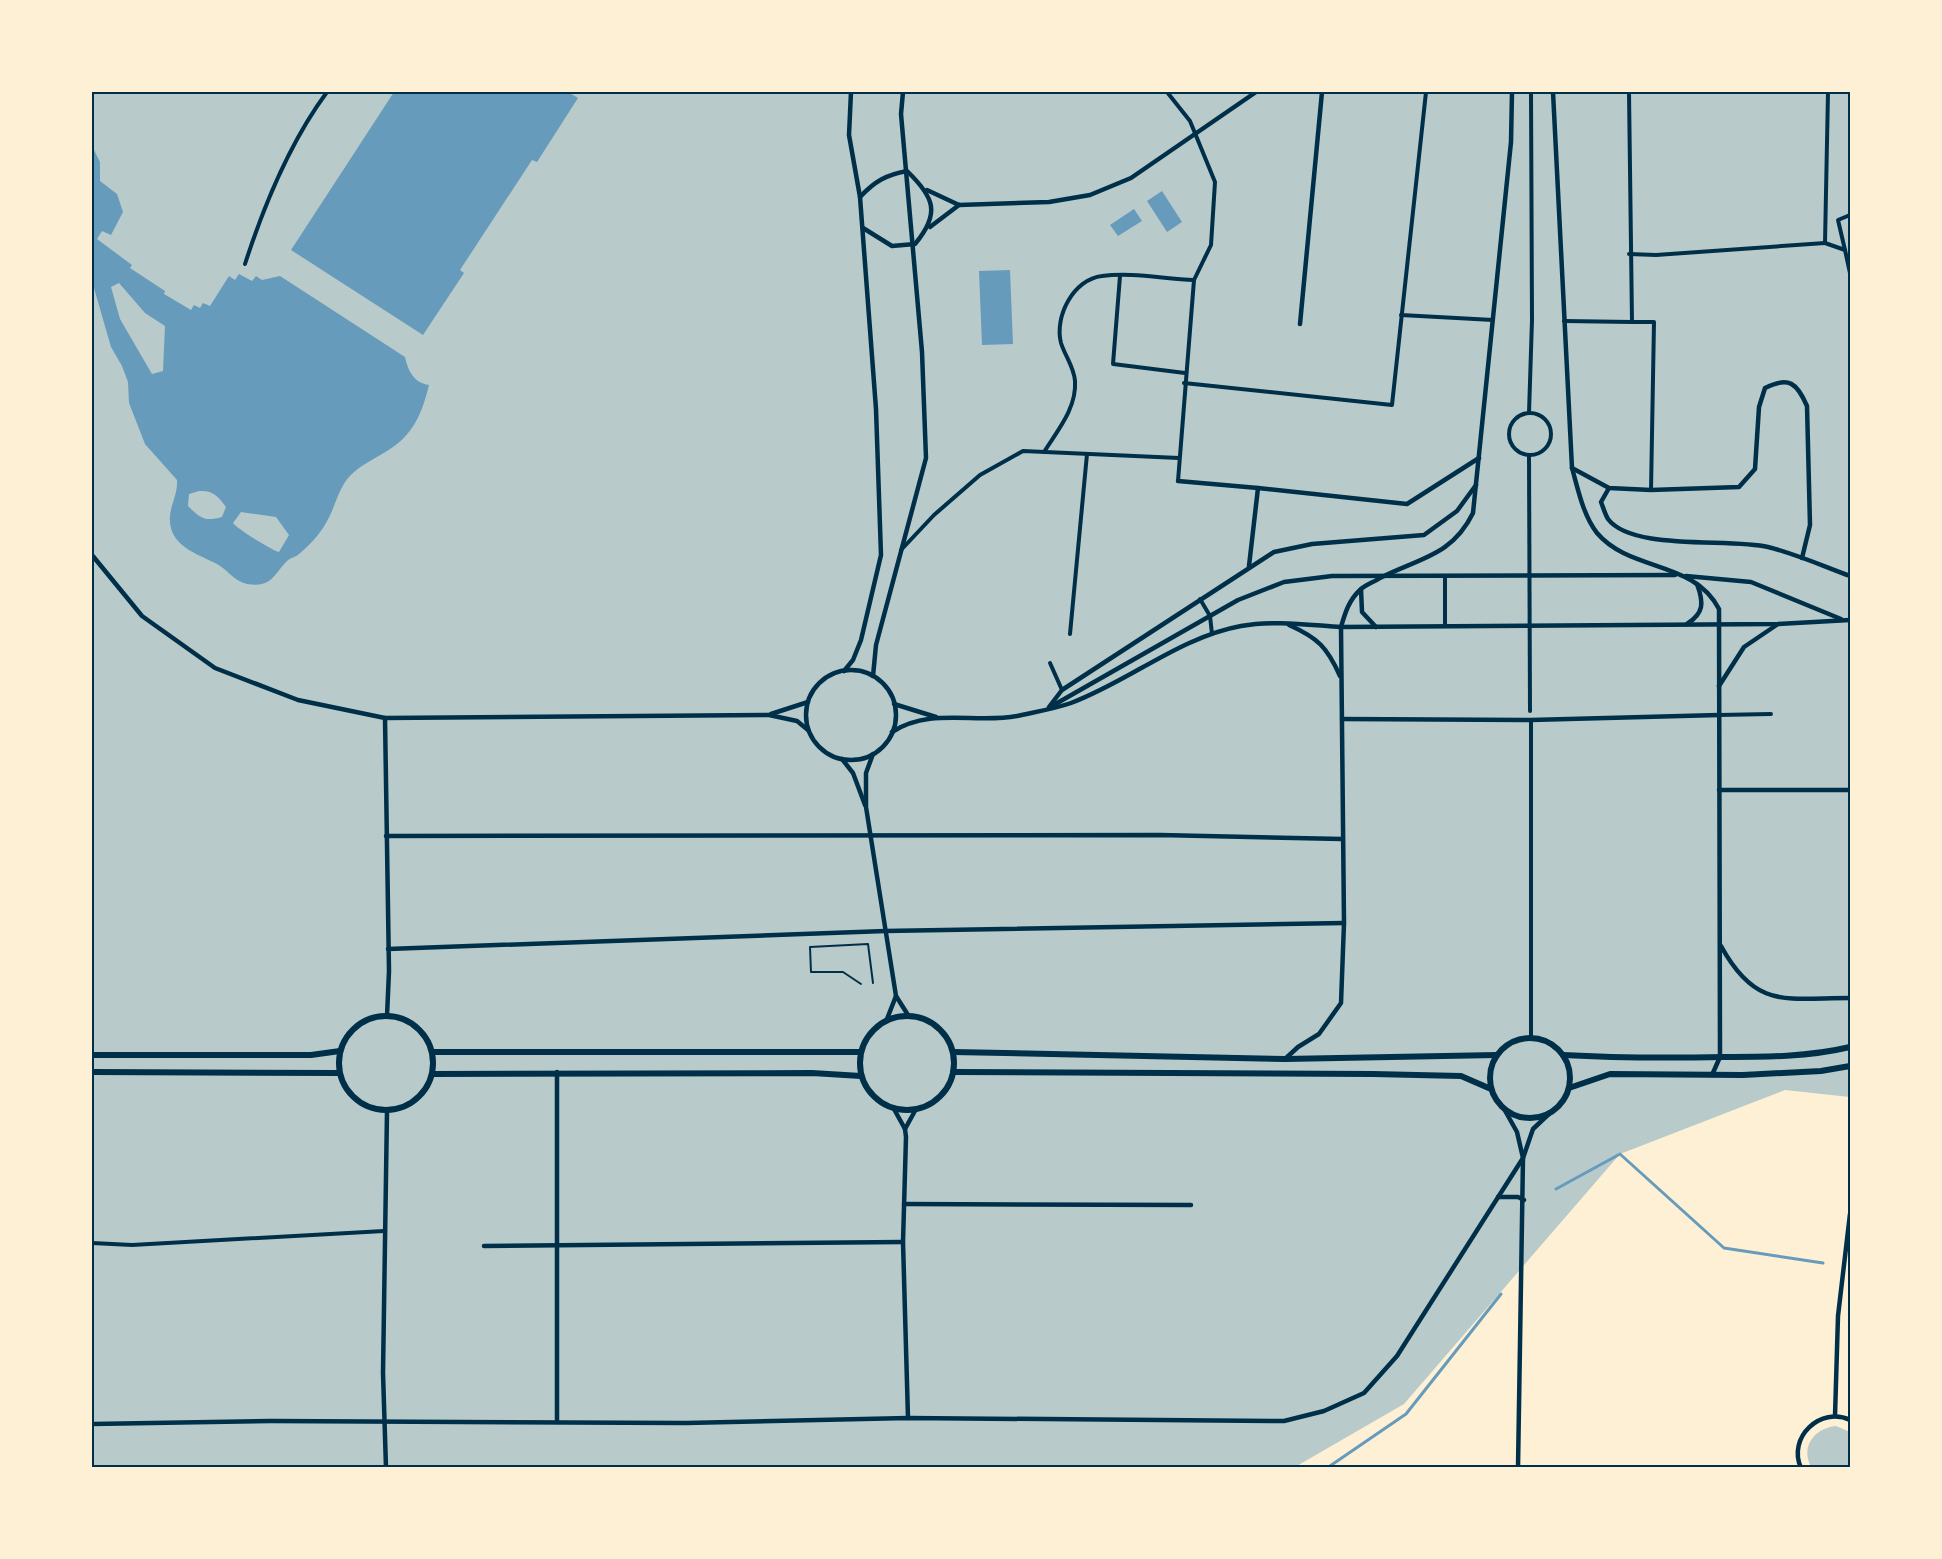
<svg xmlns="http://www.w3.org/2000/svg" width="1942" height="1559" font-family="Literata,serif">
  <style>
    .green { fill: #b9caca }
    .water { fill: #669bbc; fill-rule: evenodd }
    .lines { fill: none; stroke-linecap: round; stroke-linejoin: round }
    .stream { stroke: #669bbc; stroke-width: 3 }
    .service { stroke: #003049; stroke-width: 2 }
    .pedestrian { stroke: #003049; stroke-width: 4 }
    .minor { stroke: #003049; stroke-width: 4.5 }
    .tertiary { stroke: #003049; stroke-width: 6 }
    .neatline { fill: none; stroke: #003049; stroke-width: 2 }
  </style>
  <rect width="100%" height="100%" fill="#fdf0d5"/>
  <g class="green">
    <polygon points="92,92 1850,92 1850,1097 1785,1090 1620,1154 1404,1404 1295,1467 92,1467"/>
    <path d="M1836,1426l14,6v35h-39c-11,-21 4,-39 25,-41z"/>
  </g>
  <g class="water">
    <polygon points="394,92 568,92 578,98 537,162 532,160 460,270 464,273 423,335 291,250"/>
    <path d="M92,146l8,16v19l17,13 6,18 -12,23 -9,-4 -5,8 35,26 -2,3 35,23 -1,3 27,16 3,-5 6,3 3,-5 7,3 19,-30 6,4 4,-6 13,7 4,-5 6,4 18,-4 125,81c3,14 9,26 24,28 -6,24 -13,44 -32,59 -16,13 -35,18 -49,34 -11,14 -13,30 -22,45 -6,11 -17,23 -27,31 -3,3 -9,4 -12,7 -14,14 -15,27 -40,23 -13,-3 -19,-14 -30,-20 -21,-11 -49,-18 -47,-48 1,-12 8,-23 7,-36l-32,-36 -16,-41 -1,-21 -6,-16 -11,-19 -19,-66zM119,283l26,30 20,13 -2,45 -11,3 -32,-55 -9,-32zM199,491c14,-1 19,5 27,16l-4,10c-17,5 -22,1 -34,-11l1,-12zM241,512l35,5 13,18 -10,17c-6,-1 -43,-24 -46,-29z"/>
    <polygon points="1162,191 1182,222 1167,232 1147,201"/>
    <polygon points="1134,209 1142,221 1118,236 1110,225"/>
    <polygon points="1010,270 1013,344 982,345 979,271"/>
  </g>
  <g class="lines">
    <g class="stream">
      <polyline points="1556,1189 1620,1154 1724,1248 1823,1263"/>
      <polyline points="1327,1468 1406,1414 1501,1294"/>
    </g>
    <polyline class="service" points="861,984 843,972 811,972 810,947 868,944 873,983"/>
    <g class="pedestrian">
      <polyline points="1167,92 1190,121 1215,182 1211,245 1194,280 1178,481"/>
      <polyline points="1629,92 1632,322 1654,322 1651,490"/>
      <polyline points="1828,92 1825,243 1845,250 1850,273"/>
      <polyline points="1845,250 1838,220 1850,215"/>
      <polyline points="1629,254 1656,255 1825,243"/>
      <path d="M245,264c19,-59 45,-122 82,-172"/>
      <polyline points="1120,276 1113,364 1185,373"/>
      <polyline points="1401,315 1493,320"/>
      <polyline points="1564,321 1632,322"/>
      <polyline points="1184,383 1392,405 1426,92"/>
      <polyline points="1529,413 1532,320 1531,92"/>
      <circle cx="1530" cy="434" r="21"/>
      <path d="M1044,452c13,-21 33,-44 31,-71 -1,-14 -10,-25 -14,-38 -7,-27 13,-64 41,-67 30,-4 62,3 92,4"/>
      <polyline points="1529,455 1530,711"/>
      <polyline points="901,550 934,515 980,475 1023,451 1179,458"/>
      <polyline points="1200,599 1210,616 1212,634"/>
      <polyline points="1445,625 1445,576"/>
      <polyline points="1070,634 1087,454"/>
      <polyline points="1050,663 1062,690"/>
      <polyline points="1719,715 1771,714"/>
      <polyline points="1531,720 1531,1038"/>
      <polyline points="92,1243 132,1245 384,1231"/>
    </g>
    <g class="minor">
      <path d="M1553,92l19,376c6,21 11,47 25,65 33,39 97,27 122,76l1,448 -8,18"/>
      <polyline points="927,190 959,205 1049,202 1090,195 1131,178 1256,92"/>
      <path d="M860,197c15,-16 26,-22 47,-26 27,26 34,42 8,73l-23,2 -29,-18"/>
      <polyline points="930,227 959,205"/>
      <polyline points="1300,324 1322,92"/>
      <path d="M1572,468l37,20 42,2 88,-3 16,-18 4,-62 6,-19c24,-12 32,-5 42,18l3,119 -8,33"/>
      <polyline points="1178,481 1258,488"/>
      <path d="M1609,488l-8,14c2,5 4,12 7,17 24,32 121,19 160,28 28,7 55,19 82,29"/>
      <polyline points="92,555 142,616 215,668 298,700 385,718 769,715 797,721 808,730"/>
      <polyline points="1249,566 1258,488 1407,504 1479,458"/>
      <polyline points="1686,576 1751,582 1841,619"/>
      <polyline points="1361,589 1362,612 1376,627"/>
      <path d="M1687,624c17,-11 17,-21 10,-40"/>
      <path d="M1289,625c29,13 38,22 51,51"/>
      <circle cx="851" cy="715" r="45"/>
      <polyline points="844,671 853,660 861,640 881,555 876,409 860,197 849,135 851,92"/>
      <polyline points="873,676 876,645 926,458 922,352 901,114 903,92"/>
      <polyline points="1719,686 1744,647 1778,624"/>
      <polyline points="894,704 936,717"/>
      <polyline points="1052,706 1238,600 1284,582 1332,576 1675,575"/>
      <polyline points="1049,707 1062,690 1274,552 1312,544 1424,535 1457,511 1476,485"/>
      <polyline points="771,714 808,702"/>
      <polyline points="385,718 389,971 387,1016"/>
      <polyline points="1342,719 1531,720 1719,715"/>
      <path d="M892,732c39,-25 83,-8 125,-16 18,-4 37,-7 54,-13 57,-21 109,-66 170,-77 33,-6 68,-1 100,1l437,-3 72,-4"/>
      <polyline points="873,754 866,773 866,807 896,996 887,1019"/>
      <polyline points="842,759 853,773 865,805"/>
      <polyline points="1719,790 1850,790"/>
      <polyline points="386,836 1160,835 1342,839"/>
      <path d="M1721,946c35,64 65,52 129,52"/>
      <polyline points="388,949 885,931 1344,923"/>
      <polyline points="896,996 908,1015"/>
      <path d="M1285,1059l13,-12 21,-13 22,-31 3,-80 -3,-296c4,-14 8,-27 19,-37 5,-5 14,-8 20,-12 39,-20 72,-22 93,-65l38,-371 1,-50"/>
      <polyline points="557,1072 557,1422"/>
      <polyline points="1503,1107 1517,1132 1523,1158 1518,1468"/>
      <polyline points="894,1109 905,1129 906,1137 903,1242 908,1418"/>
      <polyline points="905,1129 916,1109"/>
      <polyline points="1498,1197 1518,1197 1524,1200"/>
      <polyline points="904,1204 1191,1205"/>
      <polyline points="484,1246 903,1242"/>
      <polyline points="1835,1416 1838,1316 1850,1214"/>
      <polyline points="92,1424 271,1421 686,1423 908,1418 1284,1421 1324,1411 1364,1393 1397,1356 1523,1158 1533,1129 1551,1112"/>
      <polyline points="386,1468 383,1373 387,1111"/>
      <path d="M1801,1468c-14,-31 20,-62 49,-48"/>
    </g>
    <g class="tertiary">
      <circle cx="907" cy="1063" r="47"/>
      <circle cx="386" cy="1063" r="47"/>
      <circle cx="1530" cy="1078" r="40"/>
      <polyline points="432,1052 860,1052"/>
      <polyline points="953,1052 1285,1059 1497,1055"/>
      <polyline points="92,1055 311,1055 340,1051"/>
      <path d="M1563,1055c54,3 106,3 160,2 43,0 85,0 127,-10"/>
      <polyline points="92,1072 339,1073"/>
      <polyline points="953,1072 1373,1074 1461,1076 1491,1089"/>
      <polyline points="432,1074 812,1073 861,1076"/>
      <polyline points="1569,1088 1610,1074 1743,1075 1821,1071 1850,1066"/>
    </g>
  </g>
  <rect width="1942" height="1559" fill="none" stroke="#fdf0d5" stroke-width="186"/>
  <rect x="93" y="93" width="1756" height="1373" class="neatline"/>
</svg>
